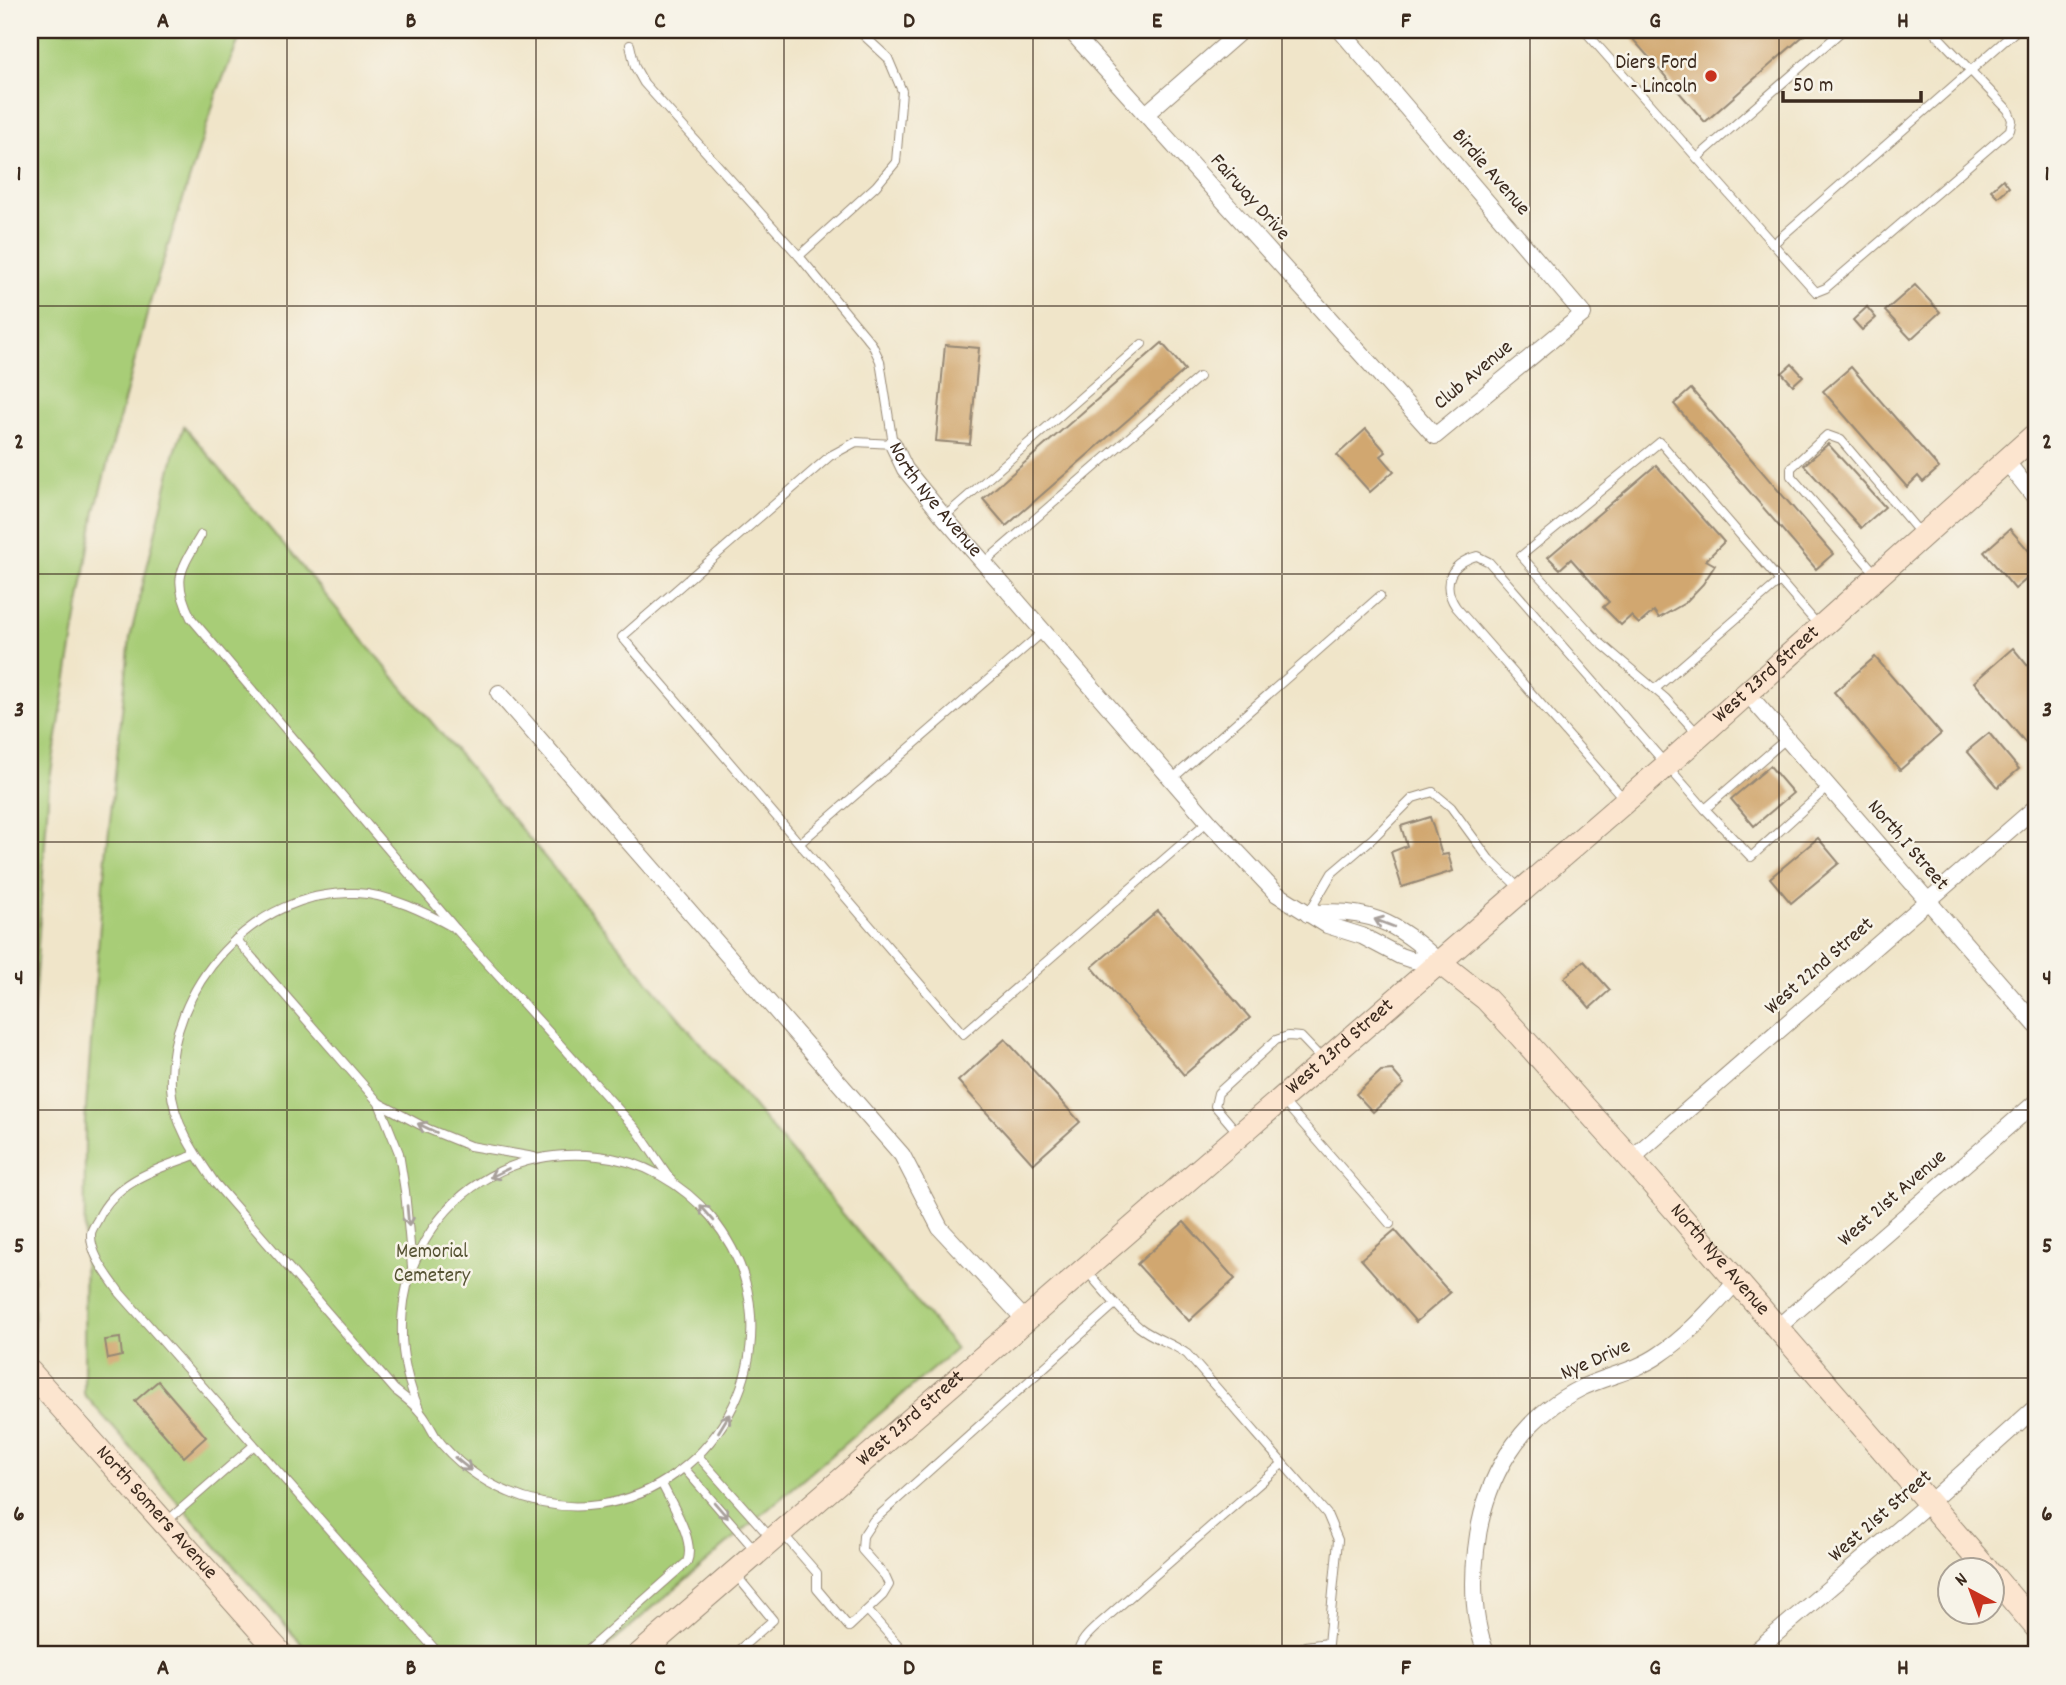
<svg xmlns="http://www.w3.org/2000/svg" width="2066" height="1685" font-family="Dekko,sans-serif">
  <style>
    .green { fill: #a8cd77; stroke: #727c4a; stroke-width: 2 }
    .building { fill: #d1a76f }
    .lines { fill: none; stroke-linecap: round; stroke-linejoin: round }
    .lane-casing { stroke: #968874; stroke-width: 10 }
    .street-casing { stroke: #968874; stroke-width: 18 }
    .secondary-casing { stroke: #968874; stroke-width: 25 }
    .lane { stroke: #fff; stroke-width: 8 }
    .street { stroke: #fff; stroke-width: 16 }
    .secondary { stroke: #fce5cf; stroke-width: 23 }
    .oneway { stroke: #a79f9a }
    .grid { fill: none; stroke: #3b2a1e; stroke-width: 2; stroke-opacity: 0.55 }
    .poi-dot { fill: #c8321e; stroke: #f7f3e8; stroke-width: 2.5 }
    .labels { text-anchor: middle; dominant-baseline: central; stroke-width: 5; stroke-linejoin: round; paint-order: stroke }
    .poi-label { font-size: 21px; fill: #3b2a1e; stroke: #f7f3e8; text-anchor: end }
    .street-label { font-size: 21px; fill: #3b2a1e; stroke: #f7f3e8 }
    .park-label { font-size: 21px; fill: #565334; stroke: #f7f3e8 }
    .neatline { fill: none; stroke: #3b2a1e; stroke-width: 2.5 }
    .grid-label { font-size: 23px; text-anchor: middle; font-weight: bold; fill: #3b2a1e }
  </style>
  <rect width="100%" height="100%" fill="#f7f3e8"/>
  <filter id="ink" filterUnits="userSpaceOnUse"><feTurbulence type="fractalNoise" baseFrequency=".0143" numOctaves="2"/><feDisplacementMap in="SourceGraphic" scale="14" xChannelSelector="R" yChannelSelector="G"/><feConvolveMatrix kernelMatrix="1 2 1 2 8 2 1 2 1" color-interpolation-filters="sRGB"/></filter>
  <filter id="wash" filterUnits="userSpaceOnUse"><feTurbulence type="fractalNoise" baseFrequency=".00686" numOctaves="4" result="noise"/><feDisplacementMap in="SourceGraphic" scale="28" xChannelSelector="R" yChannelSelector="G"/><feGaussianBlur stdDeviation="1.57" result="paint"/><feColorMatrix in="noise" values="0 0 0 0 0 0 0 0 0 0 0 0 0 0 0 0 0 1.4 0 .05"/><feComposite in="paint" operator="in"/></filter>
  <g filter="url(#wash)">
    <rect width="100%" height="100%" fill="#f0e5c9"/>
    <g class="green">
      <polygon points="30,30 243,30 218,90 151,299 95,511 49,784 30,1063"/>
      <polygon points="184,426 956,1349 597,1655 311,1655 84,1394 85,1121 103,884 130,638 174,455"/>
      <polygon points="30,1079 34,1353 30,1349"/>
    </g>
    <g id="blocks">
      <g class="building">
        <polygon points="1625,30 1810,30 1705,122"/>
        <polygon points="2003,179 2009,187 1998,197 1991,190"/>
        <polygon points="1915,285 1940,312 1911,339 1885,311"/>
        <polygon points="1867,307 1876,318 1862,330 1853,320"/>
        <polygon points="1162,343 1185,370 1006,526 983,499"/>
        <polygon points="945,345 979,348 970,444 936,441"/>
        <polygon points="1792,364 1803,376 1793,385 1782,373"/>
        <polygon points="1851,367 1939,468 1923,482 1918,476 1907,487 1823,391"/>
        <polygon points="1691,389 1833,554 1816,569 1674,404"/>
        <polygon points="1366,429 1386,452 1381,456 1394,471 1370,492 1337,455"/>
        <polygon points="1828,444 1885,507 1861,528 1804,465"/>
        <polygon points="1656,465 1724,542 1706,560 1715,565 1703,584 1685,603 1659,618 1654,611 1639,624 1631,616 1621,625 1603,607 1609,602 1571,559 1560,569 1548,557"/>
        <polygon points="2010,529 2036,559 2036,571 2015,589 1984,552"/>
        <polygon points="2013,648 2036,676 2036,755 1974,682"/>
        <polygon points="1875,657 1941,734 1900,770 1834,692"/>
        <polygon points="1989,733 2019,769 1998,787 1967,751"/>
        <polygon points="1770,766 1793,793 1754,826 1731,799"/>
        <polygon points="1430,817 1442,855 1448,854 1453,871 1402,887 1391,852 1407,846 1401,826"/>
        <polygon points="1818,838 1839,863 1791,903 1770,878"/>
        <polygon points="1158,911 1250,1018 1184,1075 1092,967"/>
        <polygon points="1584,961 1610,990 1590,1008 1564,978"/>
        <polygon points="1005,1039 1080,1122 1033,1164 958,1081"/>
        <polygon points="1392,1070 1404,1084 1373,1112 1356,1094 1381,1071"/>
        <polygon points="1184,1222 1235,1279 1189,1321 1137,1264"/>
        <polygon points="1395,1230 1450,1293 1416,1322 1361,1259"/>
        <polygon points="120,1338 122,1356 108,1359 105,1340"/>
        <polygon points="158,1381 206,1437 184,1457 135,1401"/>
      </g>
    </g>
  </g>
  <g filter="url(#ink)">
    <use href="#blocks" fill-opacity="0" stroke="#968874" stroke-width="2"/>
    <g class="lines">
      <defs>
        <g id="lane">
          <polyline points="1584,30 1773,244 2017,30"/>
          <polyline points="630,45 635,67 644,83 799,256 872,344 880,361 893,444 856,442 830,456 622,637 963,1034 1208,821"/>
          <polyline points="1697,158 1843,30"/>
          <polyline points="1773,244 1816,292 1826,288 2010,130 2012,120 2008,110 1932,30"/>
          <polyline points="799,256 876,186 896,162 902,91 888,58 858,30"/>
          <polyline points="944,517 1142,344"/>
          <path d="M201,535c-21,36 -29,44 -10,83l265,311 181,201 34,50"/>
          <polyline points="984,563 1199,377"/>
          <polyline points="1876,574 1791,476 1791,468 1827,435 1841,440 1920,533"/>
          <polyline points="1655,689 1780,581"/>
          <polyline points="1698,734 1665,698 1598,641 1521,556 1660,442 1818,625"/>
          <polyline points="1172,779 1380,596"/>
          <path d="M1624,799l-168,-192c-16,-24 -5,-44 21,-51l12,6 216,247 81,-70"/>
          <polyline points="1705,809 1751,857 1828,787"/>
          <polyline points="800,843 1043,632"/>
          <polyline points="1308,914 1332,873 1373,838 1413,798 1433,792 1451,807 1489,859 1519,888"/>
          <polyline points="236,939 379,1103 399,1153 405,1191 412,1267"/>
          <polyline points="1283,1101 1390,1224"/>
          <polyline points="379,1103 428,1129 470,1146 534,1157"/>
          <polyline points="1238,1133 1215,1106 1218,1093 1276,1040 1288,1036 1301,1037 1322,1059"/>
          <path d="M195,1155c-38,14 -79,25 -97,64 -2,4 -7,11 -7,15 -1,21 18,43 29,59l320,362"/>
          <path d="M1086,1270c16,19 33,40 53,57 15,12 32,15 48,27l140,160 11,26 -11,115"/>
          <path d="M420,1411c-59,-130 33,-271 178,-255 44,4 85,28 113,61 23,28 38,62 40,99 8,128 -121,229 -243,176 -27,-11 -54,-31 -72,-55 -5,-8 -9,-17 -15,-24 -7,-9 -17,-16 -26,-23l-180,-207c-20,-29 -42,-60 -44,-96 -4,-99 83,-198 185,-194 33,1 71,20 100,36"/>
          <polyline points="698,1456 771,1538"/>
          <polyline points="684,1468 755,1550"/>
          <polyline points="166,1522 253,1446"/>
          <polyline points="783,1534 817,1573 817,1589 849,1627 883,1595 889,1585 885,1576 862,1550 863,1536 873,1521 1115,1304"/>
          <polyline points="868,1611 907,1655"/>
          <path d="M582,1655l105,-93c9,-21 -15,-57 -25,-78"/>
          <polyline points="733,1655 773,1620 736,1575"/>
          <path d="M1078,1655c0,-12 11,-22 20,-30l184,-161"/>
          <polyline points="1285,1655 1305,1646 1328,1643"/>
        </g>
        <g id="street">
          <polyline points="1070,30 1435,436 1583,314 1340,30"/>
          <polyline points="1146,114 1242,30"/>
          <path id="s1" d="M893,444l12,25 39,48 264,304 69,73 50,31 35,11 38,20 12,4 27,2"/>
          <polyline points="2006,461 2036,499"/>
          <polyline points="499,693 902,1155 940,1228 1026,1321"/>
          <polyline points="1747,693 2036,1025"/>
          <path d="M1308,914c57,-8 91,9 131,48"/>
          <polyline points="1631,1159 2036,807"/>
          <polyline points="1777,1328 2036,1102"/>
          <path d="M1487,1655c-14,-33 -15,-70 -11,-105 7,-69 41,-130 105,-162 25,-12 55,-17 78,-33 30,-20 53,-47 77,-73"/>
          <polyline points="1751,1655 1930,1502 2036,1407"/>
        </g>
        <g id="secondary">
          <path id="s2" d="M1439,962l47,37 32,34 113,126 356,411"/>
          <path id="s3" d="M30,1372l252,283"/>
          <polyline points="1993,1576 2036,1627"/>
          <path id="s4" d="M639,1655l1028,-890 369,-331"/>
        </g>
      </defs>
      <use href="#lane" class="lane-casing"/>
      <use href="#street" class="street-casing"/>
      <use href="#secondary" class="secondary-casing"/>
      <use href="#lane" class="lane"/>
      <use href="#street" class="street"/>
      <use href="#secondary" class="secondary"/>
    </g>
    <defs><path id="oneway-shaft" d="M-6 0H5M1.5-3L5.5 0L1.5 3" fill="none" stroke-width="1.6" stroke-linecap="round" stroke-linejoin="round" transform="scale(1.75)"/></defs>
    <g class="oneway">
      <use href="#oneway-shaft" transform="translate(1384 923) rotate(-159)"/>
      <use href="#oneway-shaft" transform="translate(427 1128) rotate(-155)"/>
      <use href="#oneway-shaft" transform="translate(499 1173) rotate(154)"/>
      <use href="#oneway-shaft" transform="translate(707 1213) rotate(-131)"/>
      <use href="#oneway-shaft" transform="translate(408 1216) rotate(85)"/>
      <use href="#oneway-shaft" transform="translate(724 1423) rotate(-58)"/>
      <use href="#oneway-shaft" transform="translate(463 1464) rotate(39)"/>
      <use href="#oneway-shaft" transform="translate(721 1510) rotate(49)"/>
    </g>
  </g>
  <path class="grid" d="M287,30v1625M536,30v1625M784,30v1625M1033,30v1625M1282,30v1625M1530,30v1625M1779,30v1625M30,306h2006M30,574h2006M30,842h2006M30,1110h2006M30,1378h2006"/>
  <circle class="poi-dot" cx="1711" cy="76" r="7"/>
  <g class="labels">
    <g class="poi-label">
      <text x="1697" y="64">Diers Ford<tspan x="1697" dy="24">- Lincoln</tspan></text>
    </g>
    <g class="street-label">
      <text transform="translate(1490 173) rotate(49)">Birdie Avenue</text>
      <text transform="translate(1249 198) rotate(48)">Fairway Drive</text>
      <text transform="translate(1474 376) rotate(-40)">Club Avenue</text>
      <text stroke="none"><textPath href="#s1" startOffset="70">North Nye Avenue</textPath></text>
      <text stroke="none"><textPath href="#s4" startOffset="1494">West 23rd Street</textPath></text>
      <text transform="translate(1907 846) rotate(49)">North I Street</text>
      <text transform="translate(1820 967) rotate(-41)">West 22nd Street</text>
      <text stroke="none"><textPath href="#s4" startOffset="928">West 23rd Street</textPath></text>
      <text transform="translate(1893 1199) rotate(-41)">West 21st Avenue</text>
      <text stroke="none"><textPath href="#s2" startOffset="410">North Nye Avenue</textPath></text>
      <text transform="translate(1596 1361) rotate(-24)">Nye Drive</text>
      <text stroke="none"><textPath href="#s4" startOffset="360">West 23rd Street</textPath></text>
      <text stroke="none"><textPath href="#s3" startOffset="189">North Somers Avenue</textPath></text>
      <text transform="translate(1881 1517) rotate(-41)">West 21st Street</text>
    </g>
    <g class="park-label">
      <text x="432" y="1253">Memorial<tspan x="432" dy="24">Cemetery</tspan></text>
    </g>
  </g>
  <rect width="2066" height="1685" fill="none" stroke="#f7f3e8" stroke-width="77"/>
  <g transform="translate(1971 1591) rotate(319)"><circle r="33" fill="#f7f3e8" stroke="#aca397" stroke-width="2"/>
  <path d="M0-5L12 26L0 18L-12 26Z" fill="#c8321e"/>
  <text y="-10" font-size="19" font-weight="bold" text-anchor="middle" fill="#3b2a1e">N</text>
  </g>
  <path d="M1783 91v10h138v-10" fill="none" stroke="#3b2a1e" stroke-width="3.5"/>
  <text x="1793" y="91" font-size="21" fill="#3b2a1e" stroke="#f7f3e8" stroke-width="5" paint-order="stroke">50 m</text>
  <rect x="38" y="38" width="1990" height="1608" class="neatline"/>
  <g class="grid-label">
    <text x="163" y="27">A</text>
    <text x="411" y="27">B</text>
    <text x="660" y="27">C</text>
    <text x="909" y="27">D</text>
    <text x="1157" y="27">E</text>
    <text x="1406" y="27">F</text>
    <text x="1655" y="27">G</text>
    <text x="1903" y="27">H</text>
    <text x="19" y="180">1</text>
    <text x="2047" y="180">1</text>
    <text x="19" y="448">2</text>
    <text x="2047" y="448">2</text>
    <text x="19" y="716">3</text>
    <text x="2047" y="716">3</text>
    <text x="19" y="984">4</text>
    <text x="2047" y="984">4</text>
    <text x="19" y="1252">5</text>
    <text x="2047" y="1252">5</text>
    <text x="19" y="1520">6</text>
    <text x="2047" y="1520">6</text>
    <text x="163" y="1674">A</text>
    <text x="411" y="1674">B</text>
    <text x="660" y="1674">C</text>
    <text x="909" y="1674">D</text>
    <text x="1157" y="1674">E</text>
    <text x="1406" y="1674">F</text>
    <text x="1655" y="1674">G</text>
    <text x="1903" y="1674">H</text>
  </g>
</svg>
